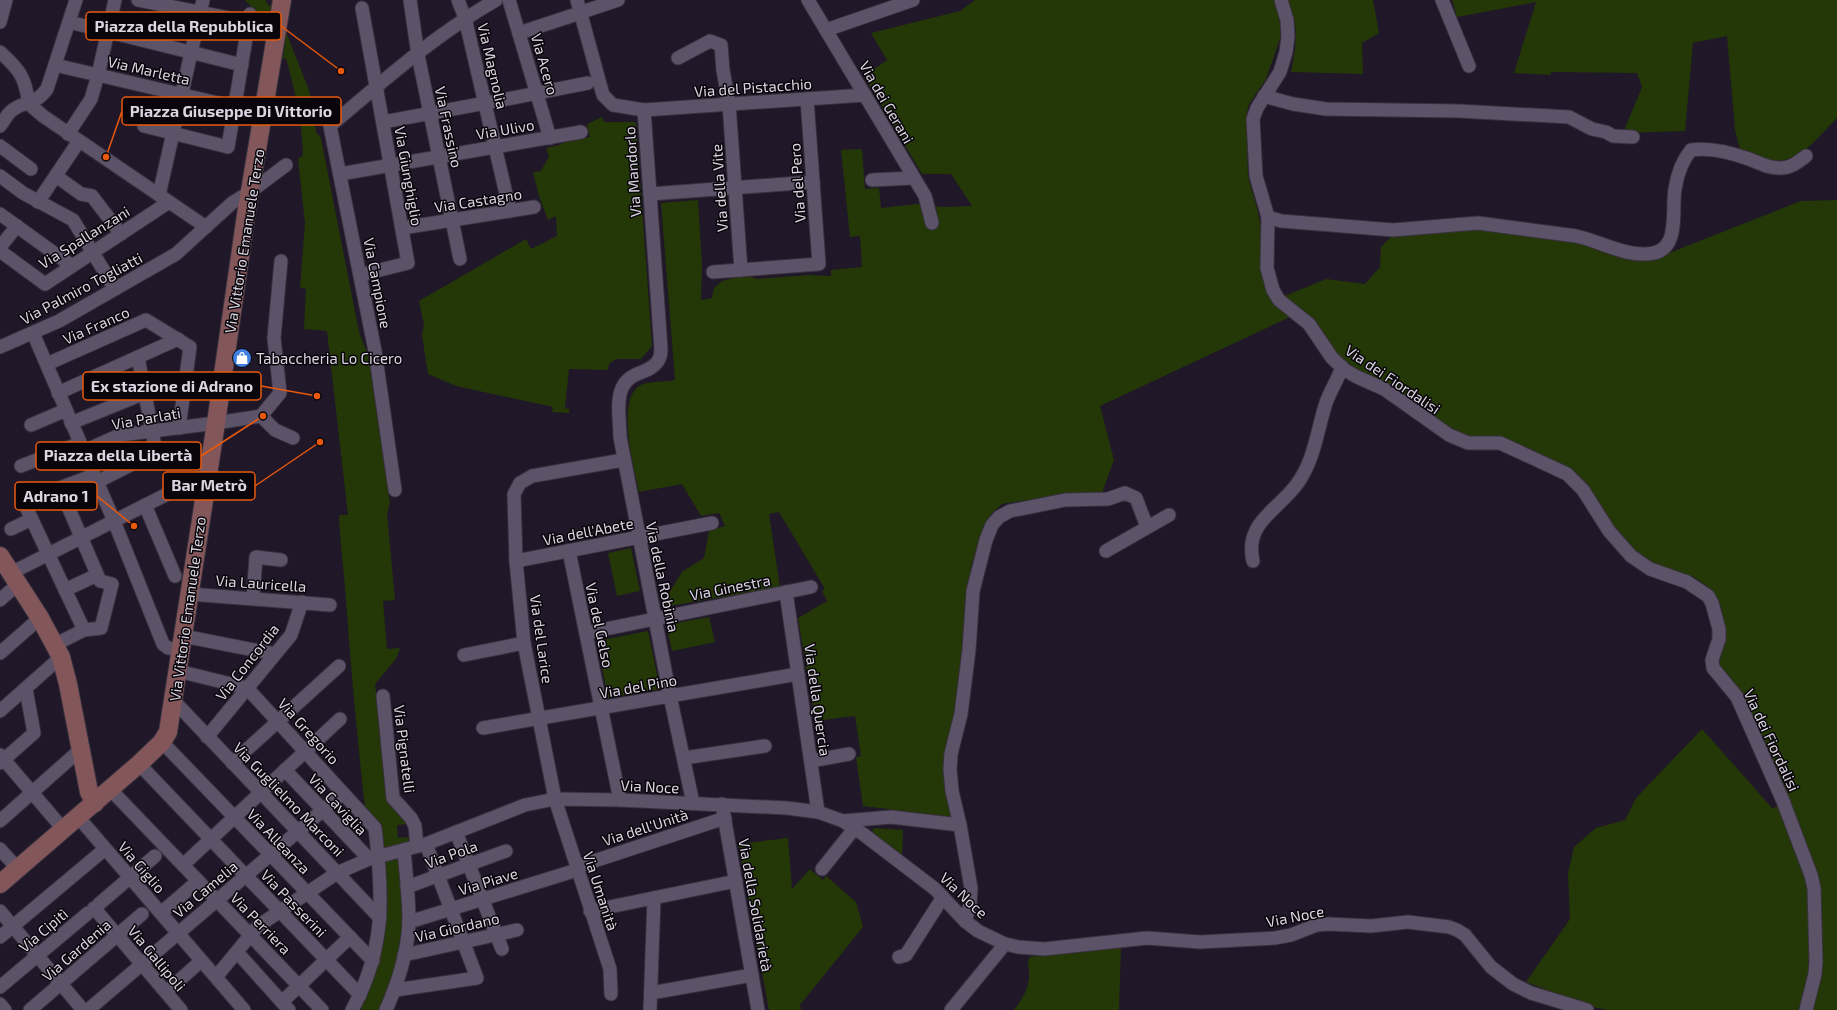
<svg xmlns="http://www.w3.org/2000/svg" width="1837" height="1010" font-family="'Exo 2',sans-serif">
  <style>
    .grass { fill: #233806 }
    .lines { fill: none; stroke-linecap: round; stroke-linejoin: round }
    .street-casing { stroke: #38313f; stroke-width: 15 }
    .secondary-casing { stroke: #38313f; stroke-width: 20 }
    .street { stroke: #5d5368; stroke-width: 13 }
    .secondary { stroke: #83575a; stroke-width: 18 }
    .labels { text-anchor: middle; dominant-baseline: central; stroke-width: 3; stroke-linejoin: round; paint-order: stroke }
    .street-label { font-size: 15px; fill: #dbd5e1; stroke: #08050b }
    .poi-label { font-size: 15px; fill: #dbd5e1; stroke: #08050b; text-anchor: start }
    .leader { fill: none; stroke: #e8590c; stroke-width: 1.5 }
    .callout-dot { fill: #e8590c; stroke: #08050b; stroke-width: 1.5 }
    .callout { fill: #08050b; stroke: #e8590c; stroke-width: 1.5 }
    .callout-label { font-size: 16px; text-anchor: middle; font-weight: bold; fill: #dbd5e1 }
  </style>
  <rect width="100%" height="100%" fill="#201729"/>
  <g class="grass">
    <polygon points="245,0 265,0 269,6 272,4 268,27 257,12"/>
    <path d="M975,0h299l5,15 2,21 -15,43 -17,25 -3,13 2,60 10,35 3,18v34l29,53 -190,89 14,54 -12,33 -44,1 -21,6 -17,1 -18,3 -10,9 -11,21 -10,32 -5,49v33l-7,30 -6,139 -90,-11 -7,-49 5,-1 -6,-40 -40,5 -17,-103 29,-17 -5,-10 3,-2 -46,-77 -10,2 11,73 -117,20 -1,-3 20,-32 22,-14 5,-27 16,-5 -6,-13 -18,3 -19,-32 -43,8c-5,-23 -23,-91 0,-106 6,-5 27,-4 36,-6l-14,-177 37,-3 4,65 -1,35 11,-2 2,-10 8,-7 24,-6 11,4 52,-4 22,1v-6l31,-3 -2,-31 -10,1 -9,-87 21,-1 3,40 14,-1 2,20 36,-4 25,3 30,-1 -21,-32h-29l-58,-98 23,-16 -16,-27 89,-22z"/>
    <path d="M1287,0h86l6,33 -17,10 1,31 -72,-2c5,-23 9,-50 -4,-72z"/>
    <path d="M1452,0h385v118c-22,22 -40,50 -74,41 -8,-2 -16,-6 -23,-10l-5,-19 -8,-94 -34,7 -8,88 -62,2 19,-46 -5,-14 -86,-1 -1,3 -36,-2 22,-71 -79,15z"/>
    <path d="M286,32l23,58 7,42 5,6 38,194 9,23 22,148 -3,11 8,86 -12,1 4,48 13,-1 -4,11 -21,25 14,119 18,21 -10,1 1,13 12,-1 1,6 -29,6 -7,-29 -10,-13c-8,-69 -14,-138 -19,-207 -2,-29 -6,-57 -7,-85h9l-21,-184 -23,-2 2,-40 -6,-1 5,-65 -7,-64 5,-4c-1,-34 -8,-65 -17,-97l-3,1z"/>
    <polygon points="602,117 604,122 634,122 636,123 652,346 641,359 616,359 609,364 608,370 569,369 565,408 569,409 569,413 552,412 553,407 456,386 428,374 422,335 424,325 419,301 526,239 531,249 557,236 556,216 548,220 539,196 533,172 541,171 549,156 546,148 556,146 568,141 590,137 587,124"/>
    <polygon points="1837,200 1837,1010 1811,1010 1823,964 1818,923 1790,806 1744,695 1720,666 1715,598 1711,589 1694,577 1652,564 1639,557 1612,527 1579,477 1459,435 1362,374 1345,361 1282,297 1326,279 1365,284 1380,267 1381,247 1391,237 1480,226 1586,243 1611,253 1654,259 1801,201"/>
    <polygon points="631,548 640,591 617,596 608,553"/>
    <polygon points="709,617 715,642 672,651 666,625"/>
    <polygon points="648,631 660,689 608,698 597,641"/>
    <polygon points="1702,729 1773,809 1779,804 1807,878 1811,963 1802,1010 1608,1010 1592,1007 1526,982 1570,919 1568,873 1574,847 1596,828 1625,820 1636,798"/>
    <polygon points="874,828 903,830 902,855 872,832"/>
    <polygon points="788,838 792,889 810,869 823,880 826,876 856,902 863,927 800,1005 801,1010 769,1010 738,844"/>
    <path d="M401,857c2,39 5,81 -7,119 -4,12 -10,23 -15,34h-24l11,-20 16,-131z"/>
    <path d="M1121,946l-2,64h-105c7,-9 14,-20 15,-31 1,-9 -3,-14 1,-22z"/>
  </g>
  <g class="lines">
    <defs>
      <g id="street">
        <polyline points="138,0 249,22"/>
        <polyline points="410,0 418,55 460,259"/>
        <polyline points="458,0 465,18 510,211"/>
        <polyline points="509,0 550,138"/>
        <path d="M577,0l26,95 10,10 31,5 17,239c0,4 -1,9 -3,12 -9,14 -28,9 -36,27 -6,14 -2,34 -2,49l50,259 23,107"/>
        <polyline points="808,0 925,196 932,223"/>
        <polyline points="1281,0 1287,20 1288,37 1286,52 1280,72 1257,108 1253,119 1256,176 1268,217 1267,268 1273,290 1279,300 1309,324 1332,358 1345,370 1357,377 1384,389 1449,435 1468,443 1500,443 1567,474 1583,490 1609,531 1631,556 1650,569 1687,582 1708,596 1712,603 1719,629 1719,639 1712,660 1713,668 1737,697 1783,801 1811,875 1814,888 1816,961 1815,974 1806,1010"/>
        <polyline points="1442,0 1469,66"/>
        <polyline points="582,12 618,0"/>
        <polyline points="0,22 6,0"/>
        <polyline points="69,22 242,65"/>
        <polyline points="826,30 913,0"/>
        <polyline points="519,33 574,15"/>
        <path d="M0,52c20,18 25,25 29,52l14,12 163,111"/>
        <polyline points="678,58 710,41 721,45 723,70 729,104 741,270"/>
        <polyline points="55,65 235,107"/>
        <polyline points="1264,96 1293,104 1326,109 1459,111 1569,117 1592,129 1606,132 1613,136 1633,137"/>
        <polyline points="502,100 588,83"/>
        <polyline points="644,110 865,95"/>
        <polyline points="383,122 491,102"/>
        <path d="M0,126c4,-5 8,-14 14,-17 14,-9 21,-4 33,-20l29,-89"/>
        <polyline points="144,126 228,147 250,14"/>
        <polyline points="68,134 91,99 98,75 115,0"/>
        <polyline points="0,146 31,169"/>
        <polyline points="340,174 581,132"/>
        <polyline points="0,176 23,193 73,220 115,289"/>
        <polyline points="56,176 81,194 92,196 121,234"/>
        <polyline points="872,180 913,178"/>
        <polyline points="650,194 813,182"/>
        <polyline points="159,195 203,0"/>
        <polyline points="38,202 79,141"/>
        <polyline points="0,214 72,266"/>
        <path d="M1268,217l13,4 112,9 85,-7 98,13c23,5 44,18 68,18 38,1 27,-40 31,-65 2,-13 7,-28 16,-39 18,-3 41,3 58,9 10,4 21,10 32,9 10,0 17,-6 25,-12"/>
        <polyline points="402,228 534,207"/>
        <polyline points="0,247 17,226"/>
        <polyline points="0,251 45,284 169,202"/>
        <polyline points="713,272 819,264 807,99"/>
        <polyline points="360,275 408,263 362,8"/>
        <polyline points="33,333 114,521 163,644 168,648 181,649"/>
        <polyline points="0,347 59,321 176,254 232,203 250,192 286,165"/>
        <polyline points="47,364 146,320 190,347 179,428"/>
        <polyline points="58,393 178,339"/>
        <polyline points="261,416 275,430 293,438"/>
        <polyline points="71,423 145,393 186,378"/>
        <polyline points="31,425 66,410"/>
        <polyline points="84,451 120,435 216,423 261,416 280,393 274,338 281,261"/>
        <polyline points="21,466 80,443"/>
        <polyline points="97,482 156,452 138,357"/>
        <path d="M395,490l-20,-139 -45,-225c53,-45 106,-92 166,-126"/>
        <polyline points="145,505 175,576"/>
        <polyline points="11,529 32,519"/>
        <polyline points="569,551 620,800"/>
        <polyline points="1106,551 1169,515"/>
        <polyline points="516,561 712,523"/>
        <path d="M1253,561c-9,-38 25,-51 44,-77 17,-23 20,-52 28,-78 4,-14 13,-26 17,-39"/>
        <polyline points="11,573 207,474"/>
        <polyline points="65,590 97,575"/>
        <polyline points="786,592 818,812"/>
        <polyline points="189,594 330,605"/>
        <polyline points="253,598 256,557 281,560"/>
        <polyline points="0,600 18,584"/>
        <polyline points="84,630 26,507 27,500 94,475"/>
        <polyline points="586,633 811,587"/>
        <polyline points="183,636 275,654"/>
        <polyline points="54,645 84,630 101,628 112,584 100,581 60,488"/>
        <polyline points="0,653 40,618"/>
        <polyline points="464,655 524,643"/>
        <path d="M178,671l69,17 128,140c8,67 11,120 -23,182"/>
        <polyline points="383,696 393,798 411,818 415,826 417,846"/>
        <polyline points="174,701 380,918"/>
        <polyline points="0,711 61,657"/>
        <polyline points="483,728 798,674"/>
        <polyline points="207,737 291,635 302,602"/>
        <polyline points="162,742 373,961"/>
        <polyline points="0,755 64,830"/>
        <polyline points="684,758 765,746"/>
        <polyline points="811,761 849,754"/>
        <polyline points="0,763 34,733 26,689"/>
        <polyline points="232,763 339,666"/>
        <polyline points="139,764 360,995"/>
        <polyline points="285,770 369,859"/>
        <polyline points="110,789 322,1010"/>
        <polyline points="722,804 758,1010"/>
        <polyline points="79,818 244,1010"/>
        <polyline points="0,821 80,750"/>
        <polyline points="843,821 891,817 960,825"/>
        <polyline points="456,832 502,949"/>
        <polyline points="0,849 18,869"/>
        <polyline points="183,865 340,719"/>
        <polyline points="576,867 725,818"/>
        <polyline points="822,869 854,829"/>
        <polyline points="407,887 506,851"/>
        <polyline points="99,904 155,856"/>
        <polyline points="94,908 181,1010"/>
        <polyline points="0,911 83,1010"/>
        <polyline points="590,911 736,881"/>
        <polyline points="161,913 198,881"/>
        <polyline points="965,921 970,905 971,888 960,825 952,791 950,769 951,754 961,714 969,650 973,591 986,540 992,525 999,517 1010,511 1065,500 1108,499 1125,493 1136,498 1147,527"/>
        <polyline points="409,922 577,870"/>
        <polyline points="0,937 105,849"/>
        <polyline points="237,952 289,1010"/>
        <polyline points="404,955 517,930"/>
        <polyline points="899,957 906,955 943,897"/>
        <polyline points="216,977 258,926 337,873 369,859 426,844 525,805 555,799 620,800 787,808 818,812 843,821 863,834 935,889 965,921 978,931 1005,944 1018,947 1044,949 1147,938 1200,942 1275,938 1291,935 1317,925 1329,924 1371,926 1408,922 1449,927 1457,930 1465,935 1491,967 1513,984 1531,993 1587,1010"/>
        <polyline points="0,987 88,913"/>
        <polyline points="395,990 477,978 426,844"/>
        <polyline points="166,992 201,961"/>
        <polyline points="651,993 752,975"/>
        <polyline points="611,994 610,969 555,799 524,643 516,561 514,494 520,483 532,476 623,460"/>
        <polyline points="282,1002 350,937"/>
        <polyline points="0,1004 5,1010"/>
        <polyline points="30,1010 142,914"/>
        <polyline points="88,1010 343,793"/>
        <path d="M386,1010c12,-27 22,-59 23,-89 0,-24 -3,-48 -5,-71"/>
        <polyline points="650,1010 654,898"/>
        <polyline points="951,1010 1005,944"/>
      </g>
      <g id="secondary">
        <polyline points="0,556 40,618 61,657 68,684 89,792 95,803"/>
        <polyline points="0,884 139,764 162,742 168,732 216,423 246,215 282,0"/>
      </g>
    </defs>
    <use href="#street" class="street-casing"/>
    <use href="#secondary" class="secondary-casing"/>
    <use href="#street" class="street"/>
    <use href="#secondary" class="secondary"/>
  </g>
  <defs>
    <symbol id="shop-disc" viewBox="-11 -11 22 22"><circle r="9.5" fill="#3f7fe0" stroke="#08050b"/><path d="M-5-2.5h2.3a2.7 3.5 0 0 1 5.4 0H5L5.5 6h-11ZM-1.5-2.5h3a1.5 2.3 0 0 0-3 0Z" fill="#fff"/></symbol>
  </defs>
  <g fill-rule="evenodd">
    <use href="#shop-disc" x="231" y="347" width="22" height="22"/>
  </g>
  <g class="labels">
    <g class="street-label">
      <text transform="translate(545 64) rotate(74)">Via Acero</text>
      <text transform="translate(493 66) rotate(77)">Via Magnolia</text>
      <text transform="translate(149 70) rotate(13)">Via Marletta</text>
      <text transform="translate(753 87) rotate(-4)">Via del Pistacchio</text>
      <text transform="translate(887 102) rotate(60)">Via dei Gerani</text>
      <text transform="translate(449 127) rotate(78)">Via Frassino</text>
      <text transform="translate(505 129) rotate(-10)">Via Ulivo</text>
      <text transform="translate(632 172) rotate(-94)">Via Mandorlo</text>
      <text transform="translate(409 176) rotate(80)">Via Giunghiglio</text>
      <text transform="translate(797 183) rotate(-94)">Via del Pero</text>
      <text transform="translate(719 188) rotate(-94)">Via della Vite</text>
      <text transform="translate(478 200) rotate(-9)">Via Castagno</text>
      <text transform="translate(84 237) rotate(-32)">Via Spallanzani</text>
      <text transform="translate(244 241) rotate(-81)">Via Vittorio Emanuele Terzo</text>
      <text transform="translate(378 283) rotate(79)">Via Campione</text>
      <text transform="translate(81 288) rotate(-28)">Via Palmiro Togliatti</text>
      <text transform="translate(96 325) rotate(-24)">Via Franco</text>
      <text transform="translate(1393 379) rotate(34)">Via dei Fiordalisi</text>
      <text transform="translate(146 418) rotate(-10)">Via Parlati</text>
      <text transform="translate(588 531) rotate(-11)">Via dell'Abete</text>
      <text transform="translate(663 577) rotate(78)">Via della Robinia</text>
      <text transform="translate(261 583) rotate(4)">Via Lauricella</text>
      <text transform="translate(730 587) rotate(-11)">Via Ginestra</text>
      <text transform="translate(187 609) rotate(-82)">Via Vittorio Emanuele Terzo</text>
      <text transform="translate(600 625) rotate(78)">Via del Gelso</text>
      <text transform="translate(542 639) rotate(82)">Via del Larice</text>
      <text transform="translate(247 662) rotate(-52)">Via Concordia</text>
      <text transform="translate(638 686) rotate(-10)">Via del Pino</text>
      <text transform="translate(818 700) rotate(82)">Via della Quercia</text>
      <text transform="translate(309 731) rotate(48)">Via Gregorio</text>
      <text transform="translate(1772 740) rotate(65)">Via dei Fiordalisi</text>
      <text transform="translate(405 749) rotate(83)">Via Pignatelli</text>
      <text transform="translate(650 786) rotate(3)">Via Noce</text>
      <text transform="translate(289 799) rotate(46)">Via Guglielmo Marconi</text>
      <text transform="translate(338 804) rotate(47)">Via Caviglia</text>
      <text transform="translate(645 827) rotate(-18)">Via dell'Unità</text>
      <text transform="translate(279 841) rotate(46)">Via Alleanza</text>
      <text transform="translate(451 854) rotate(-20)">Via Pola</text>
      <text transform="translate(142 867) rotate(49)">Via Giglio</text>
      <text transform="translate(488 881) rotate(-17)">Via Piave</text>
      <text transform="translate(205 889) rotate(-40)">Via Camelia</text>
      <text transform="translate(601 891) rotate(72)">Via Umanità</text>
      <text transform="translate(964 895) rotate(43)">Via Noce</text>
      <text transform="translate(294 903) rotate(46)">Via Passerini</text>
      <text transform="translate(756 905) rotate(80)">Via della Solidarietà</text>
      <text transform="translate(1295 916) rotate(-11)">Via Noce</text>
      <text transform="translate(261 923) rotate(46)">Via Perriera</text>
      <text transform="translate(457 927) rotate(-13)">Via Giordano</text>
      <text transform="translate(43 930) rotate(-40)">Via Cipitì</text>
      <text transform="translate(76 950) rotate(-41)">Via Gardenia</text>
      <text transform="translate(157 958) rotate(50)">Via Gallipoli</text>
    </g>
    <g class="poi-label">
      <text x="256" y="358">Tabaccheria Lo Cicero</text>
    </g>
  </g>
  <path class="leader" d="M341 71L281 26M106 157L122 111M317 396L261 386M263 416L201 456M320 442L255 486M134 526L97 496"/>
  <g class="callout-dot">
    <circle cx="341" cy="71" r="4"/>
    <circle cx="106" cy="157" r="4"/>
    <circle cx="317" cy="396" r="4"/>
    <circle cx="263" cy="416" r="4"/>
    <circle cx="320" cy="442" r="4"/>
    <circle cx="134" cy="526" r="4"/>
  </g>
  <g class="callout">
    <rect x="86" y="12" width="195" height="28" rx="4"/>
    <rect x="122" y="97" width="219" height="28" rx="4"/>
    <rect x="83" y="372" width="178" height="28" rx="4"/>
    <rect x="36" y="442" width="165" height="28" rx="4"/>
    <rect x="163" y="472" width="92" height="28" rx="4"/>
    <rect x="15" y="482" width="82" height="28" rx="4"/>
  </g>
  <g class="callout-label">
    <text x="184" y="32">Piazza della Repubblica</text>
    <text x="231" y="117">Piazza Giuseppe Di Vittorio</text>
    <text x="172" y="392">Ex stazione di Adrano</text>
    <text x="118" y="461">Piazza della Libertà</text>
    <text x="209" y="491">Bar Metrò</text>
    <text x="56" y="502">Adrano 1</text>
  </g>
</svg>
